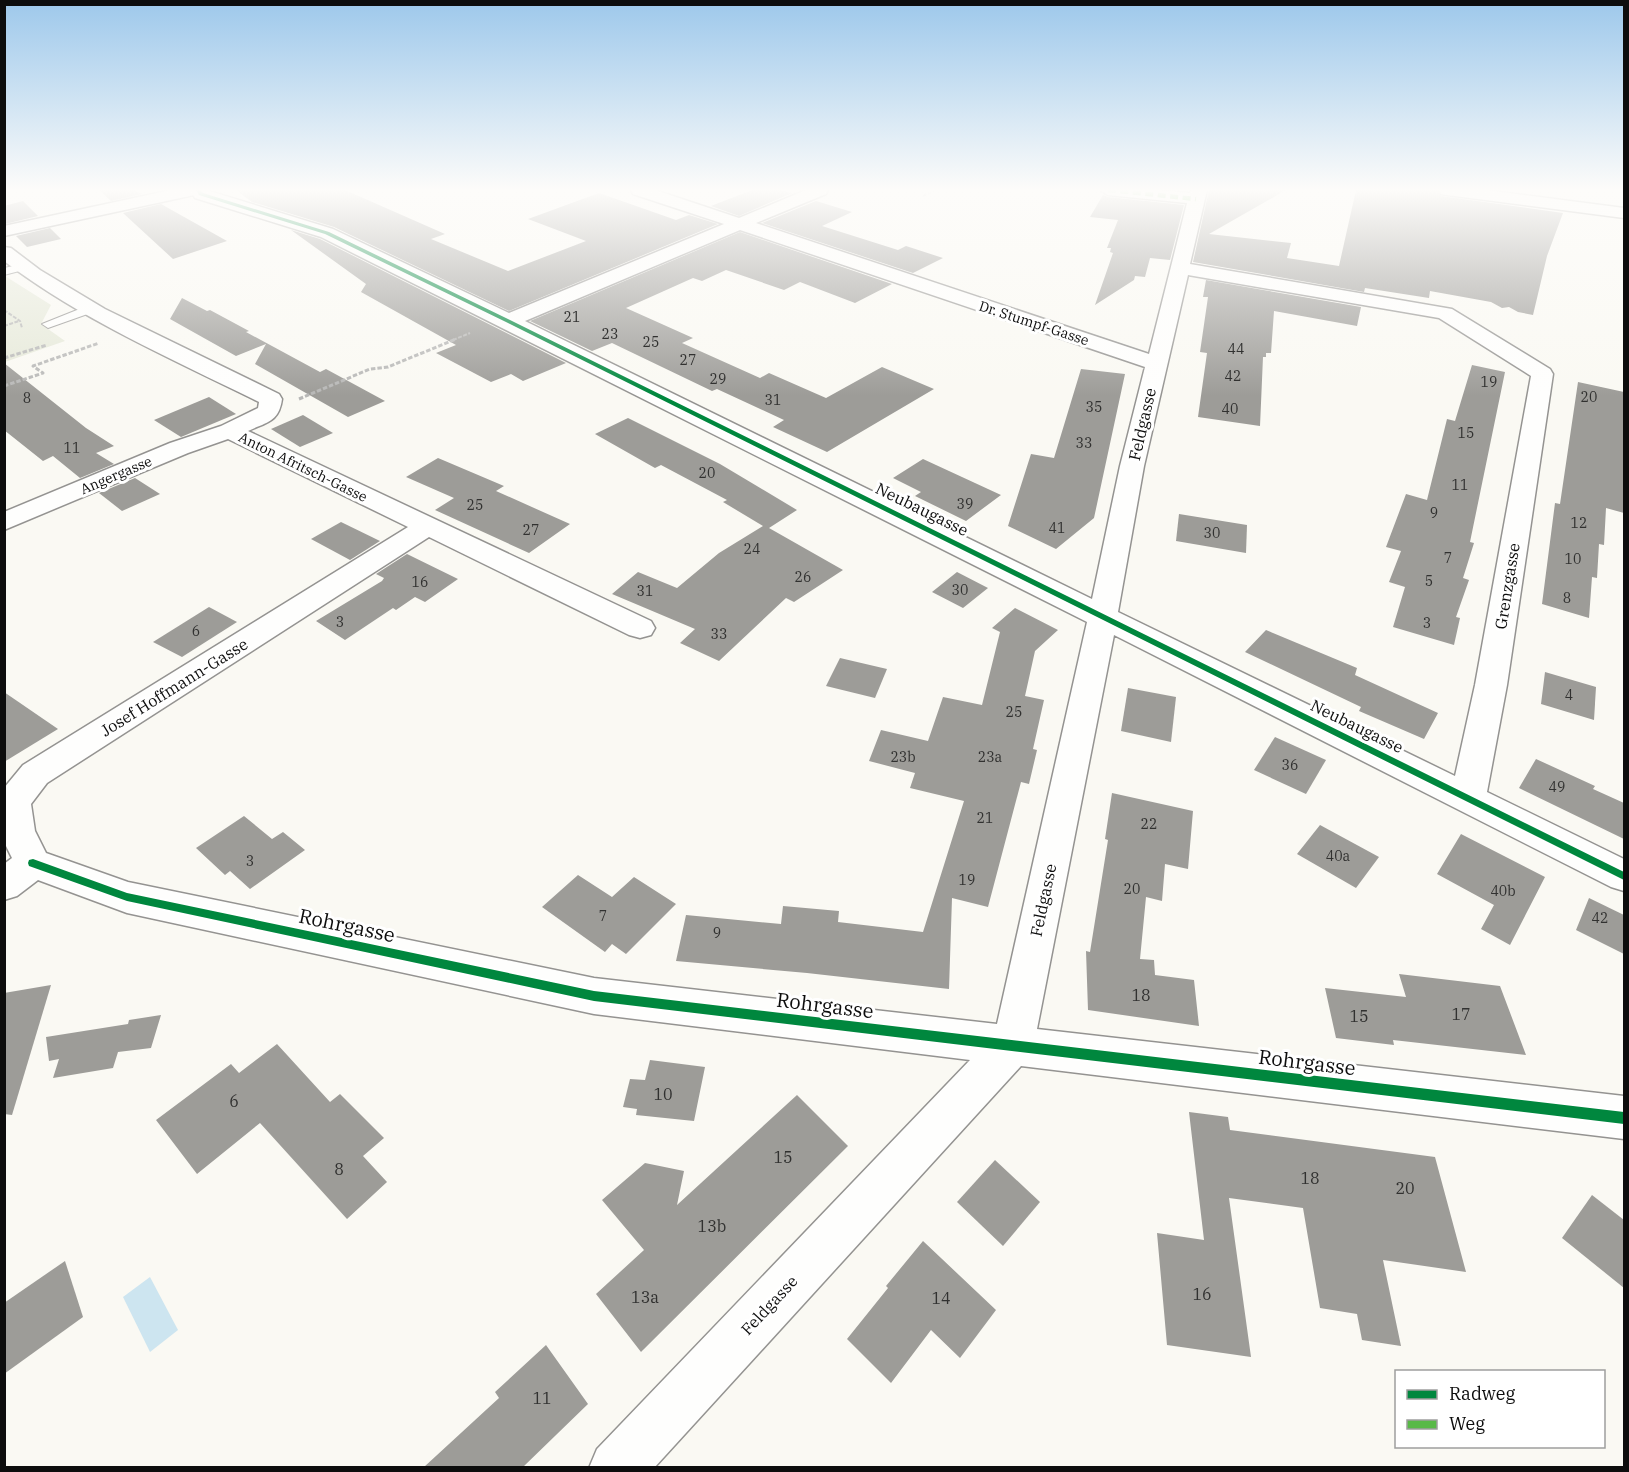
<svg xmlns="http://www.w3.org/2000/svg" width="1629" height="1472" font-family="'IBM Plex Serif',serif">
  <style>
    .cemetery { fill: #e6e9d9 }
    .water { fill: #cde5f0 }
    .building { fill: #9d9c98 }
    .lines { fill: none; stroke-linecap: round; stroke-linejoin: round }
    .service-casing { stroke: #949391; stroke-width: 2 }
    .minor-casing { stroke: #949391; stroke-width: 3 }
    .tertiary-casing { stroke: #949391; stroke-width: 3 }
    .path-far1 { stroke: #b8b8b7; stroke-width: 2; stroke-dasharray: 4 1.5; stroke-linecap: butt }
    .path { stroke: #b8b8b7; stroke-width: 3; stroke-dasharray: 4.5 2; stroke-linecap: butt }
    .service { fill: #fefefd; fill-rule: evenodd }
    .minor { fill: #fefefd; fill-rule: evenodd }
    .tertiary { fill: #fefefd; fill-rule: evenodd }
    .quiet { stroke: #58b947; stroke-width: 4.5; stroke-dasharray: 8 4.5; stroke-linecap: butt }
    .cycleway-casing { stroke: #fff; stroke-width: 4 }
    .cycleway { fill: #00873e; fill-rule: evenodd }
    .labels { text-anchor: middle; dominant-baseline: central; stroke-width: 6; stroke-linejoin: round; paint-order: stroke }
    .number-label { font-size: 14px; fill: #313130 }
    .far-street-label { font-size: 14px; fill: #0d0d0d; stroke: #fff }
    .street-label { font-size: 16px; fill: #0d0d0d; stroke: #fff }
    .near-number-label { font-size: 16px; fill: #313130 }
    .near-street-label { font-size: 20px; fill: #0d0d0d; stroke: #fff }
  </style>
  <rect width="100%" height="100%" fill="#faf9f3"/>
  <polygon class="cemetery" points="5,276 51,305 41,324 65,341 5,362"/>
  <polygon class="water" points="150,1277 178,1330 150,1352 123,1297"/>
  <g class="building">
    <polygon points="99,190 135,190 142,194 111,201"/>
    <polygon points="236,190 345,190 445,234 431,239 508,271 586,241 528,219 599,193 676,220 689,215 718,224 509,311 334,227 252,202"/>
    <polygon points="752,190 781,190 792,193 739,216 711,206"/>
    <polygon points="1209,190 1286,190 1209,234 1291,243 1287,258 1339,266 1356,190 1437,190 1441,196 1563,213 1547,256 1533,315 1518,312 1509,307 1502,308 1491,302 1430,291 1429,298 1365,288 1364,292 1193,262"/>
    <polygon points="1103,195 1108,197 1184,205 1170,260 1150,258 1145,277 1135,276 1134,280 1095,305 1113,253 1110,252 1111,248 1107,248 1118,220 1090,217"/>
    <polygon points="23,201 38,216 5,224 4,206"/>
    <polygon points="816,201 852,212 822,226 898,250 906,246 943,258 913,273 762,223"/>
    <polygon points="161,204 227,241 173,259 123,213"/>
    <polygon points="50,228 61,239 27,247 16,236"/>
    <polygon points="291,230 320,239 566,363 523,381 511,374 491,382 436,353 456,345 361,292 366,284"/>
    <polygon points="740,232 892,284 855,303 800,282 784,290 726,270 702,281 693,278 626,308 693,338 682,343 760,378 769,373 826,398 882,367 934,389 827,452 773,427 784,420 717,389 712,391 612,343 592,351 530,321"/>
    <polygon points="1206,280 1361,307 1357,326 1274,311 1271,353 1266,353 1266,357 1263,357 1260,426 1198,417 1207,353 1200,352 1208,297 1203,297"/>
    <polygon points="182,298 207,311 210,310 249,331 246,332 320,372 326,369 385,401 348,417 255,364 266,344 236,356 170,319"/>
    <polygon points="4,363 86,428 114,446 96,453 114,464 80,478 53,456 43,461 4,430"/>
    <polygon points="1472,365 1505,372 1470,542 1474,543 1463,578 1469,580 1456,617 1460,618 1454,645 1393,627 1405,587 1389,582 1401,551 1386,547 1406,494 1427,500 1447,419 1455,421"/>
    <polygon points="1081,369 1125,374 1094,518 1056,549 1008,526 1031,454 1054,458"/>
    <polygon points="1578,382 1624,392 1624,513 1606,508 1604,545 1599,544 1597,578 1592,577 1589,618 1542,604 1555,503 1560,504"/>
    <polygon points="209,397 236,414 181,437 154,420"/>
    <polygon points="303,415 333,433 300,447 271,429"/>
    <polygon points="628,418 720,464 797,510 769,528 843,570 794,602 786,598 719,661 680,643 695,629 612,594 638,572 677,588 719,553 763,526 723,502 727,500 661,465 655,468 595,434"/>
    <polygon points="438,458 504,486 496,491 570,524 529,553 435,510 454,498 406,477"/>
    <polygon points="923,459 1001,495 966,521 915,496 921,492 893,478"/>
    <polygon points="135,478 160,494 122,511 99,493"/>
    <polygon points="1179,514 1247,525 1246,553 1176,541"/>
    <polygon points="341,522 380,541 350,560 311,539"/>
    <polygon points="407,554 458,579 425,602 415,597 396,610 393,608 345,640 316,621 382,581 384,578 376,574"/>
    <polygon points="957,572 988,588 963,608 932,592"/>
    <polygon points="209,607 237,622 182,657 153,642"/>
    <polygon points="1015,608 1058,630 1035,651 1025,696 1044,700 1033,749 1037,750 1029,784 1021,782 988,907 952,898 949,989 807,973 676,961 686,915 781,924 783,906 839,911 838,922 923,932 964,801 910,788 915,773 869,761 881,730 928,741 943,697 982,705 1000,632 992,628"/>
    <polygon points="1266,630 1357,668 1355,675 1438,713 1424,739 1359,711 1361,707 1245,652"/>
    <polygon points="840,658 887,669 875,698 826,686"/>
    <polygon points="1545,672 1596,687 1594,720 1541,704"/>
    <polygon points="1128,688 1176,697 1171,742 1121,731"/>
    <polygon points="4,692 58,729 4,762"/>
    <polygon points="1275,737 1326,760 1306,794 1254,770"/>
    <polygon points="1536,759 1595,786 1593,789 1624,803 1624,839 1519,788"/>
    <polygon points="1112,793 1193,811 1188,869 1165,864 1162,901 1146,897 1140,959 1154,960 1155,975 1194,980 1199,1026 1088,1010 1086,951 1090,952 1108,840 1105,839"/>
    <polygon points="244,816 272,839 283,832 305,850 250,889 230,871 225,875 196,848"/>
    <polygon points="1320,825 1379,857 1356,888 1297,854"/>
    <polygon points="1461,834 1545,877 1510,945 1481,929 1494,905 1437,874"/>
    <polygon points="578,875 612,897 634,877 676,904 626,954 612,944 605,952 542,907"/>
    <polygon points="1589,898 1624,915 1624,954 1576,930"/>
    <polygon points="1399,974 1500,986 1526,1055 1393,1040 1394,1045 1336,1038 1325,988 1406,997"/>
    <polygon points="51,985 12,1115 4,1114 4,993"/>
    <polygon points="161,1015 151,1048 118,1052 113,1068 53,1078 59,1059 49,1061 46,1037 128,1024 129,1020"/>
    <polygon points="277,1044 330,1102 340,1094 384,1138 363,1156 387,1182 347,1219 260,1123 197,1174 156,1120 231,1064 239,1073"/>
    <polygon points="650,1060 705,1067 694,1121 636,1115 637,1109 623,1107 630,1079 645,1080"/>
    <polygon points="797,1095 848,1146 641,1352 596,1294 644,1250 602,1200 645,1163 684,1171 677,1205"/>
    <polygon points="1189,1112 1228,1117 1230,1130 1435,1157 1466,1272 1383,1260 1401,1346 1362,1340 1357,1314 1320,1308 1303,1208 1229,1198 1251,1357 1167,1345 1157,1233 1204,1240"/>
    <polygon points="995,1160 1040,1202 1003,1246 957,1202"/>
    <polygon points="1592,1195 1624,1220 1624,1288 1562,1238"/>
    <polygon points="923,1241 996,1310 960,1358 931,1330 891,1383 847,1339 888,1288 886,1286"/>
    <polygon points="65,1261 83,1317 4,1374 4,1303"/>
    <polygon points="546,1345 588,1404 523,1467 424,1467 499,1398 495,1392"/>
  </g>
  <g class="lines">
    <defs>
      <g id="service">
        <polygon points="23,264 29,267 27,269 4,275 4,268"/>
        <polygon points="92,304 98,308 96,311 48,328 42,324"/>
      </g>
      <path id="minor" d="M190,190h16l127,39 176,84 215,-89 -91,-30 -2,-4h24l84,28 67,-28h22l-2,4 -70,29 393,131 38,-151 -79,-8 -8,-5h56l34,3 1,-3h16l-17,74 262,45 98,60 3,5 -46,311 -20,107 137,67v32l-13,-4 -497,-252 -77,394 587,67v43l-603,-73 -367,402h-65l8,-19 373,-389 -376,-46 -467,-101 -89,-33 -21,16 -13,4v-36l8,-6 -8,-16v-54l19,-23 385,-238 -180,-88 -40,14 -184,77v-18l166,-69 51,-17 37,-18 1,-6c-87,-43 -177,-82 -255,-141v-14l7,1 29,22 65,39 174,85 3,5c-3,23 -15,23 -34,32l403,190 4,7 -4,7 -11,3 -11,-3 -200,-98 -382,246 -16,21 4,27 11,22 82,29 466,96 403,46 90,-402 -766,-385 -126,-39zM740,230l405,137 -25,99 -28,133 -567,-278zM1188,275l251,43 92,58 -56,309 -20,91 -337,-164 26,-146z"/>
      <g id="tertiary">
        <polygon points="171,190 202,190 194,195 4,236 4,226"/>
        <polygon points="1439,190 1485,190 1624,208 1624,218 1447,195 1441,194"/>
      </g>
    </defs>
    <use href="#service" class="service-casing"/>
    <use href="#minor" class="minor-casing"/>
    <use href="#tertiary" class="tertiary-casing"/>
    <g class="path-far1">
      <polyline points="923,196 935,190"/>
      <polyline points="4,310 20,321 22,328"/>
      <polyline points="4,326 19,321"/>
      <polyline points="453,340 470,333"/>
    </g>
    <g class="path">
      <polyline points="4,358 47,345"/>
      <polyline points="4,386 43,373 33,366 99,343"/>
      <polyline points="299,399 370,369 388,367 456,339"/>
    </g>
    <use href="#service" class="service"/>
    <use href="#minor" class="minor"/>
    <use href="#tertiary" class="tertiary"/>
    <polyline class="quiet" points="1108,190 1196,199"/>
    <defs>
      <g id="cycleway">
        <polygon points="196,190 200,190 203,193 329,232 510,320 1624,872 1624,880 506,322 325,234 199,195"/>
        <polygon points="33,859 127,893 594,991 1624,1112 1624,1124 594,1001 127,901 29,866 28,863 29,860"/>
      </g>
    </defs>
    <use href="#cycleway" class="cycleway-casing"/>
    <use href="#cycleway" class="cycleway"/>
  </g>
  <linearGradient id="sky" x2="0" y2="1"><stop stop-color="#9dc8eb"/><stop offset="0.48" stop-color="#fdfcfa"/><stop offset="1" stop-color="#fdfcfa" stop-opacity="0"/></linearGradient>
  <rect width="1629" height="396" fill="url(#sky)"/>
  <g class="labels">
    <g class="number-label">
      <text x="572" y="317">21</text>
      <text x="610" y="334">23</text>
      <text x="651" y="342">25</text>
      <text x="1236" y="349">44</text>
      <text x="688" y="360">27</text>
      <text x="1233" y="376">42</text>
      <text x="718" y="379">29</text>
      <text x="1489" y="382">19</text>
      <text x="1589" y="397">20</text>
      <text x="27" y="398">8</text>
      <text x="773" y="400">31</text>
      <text x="1094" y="407">35</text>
      <text x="1230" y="409">40</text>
      <text x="1466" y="433">15</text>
      <text x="1084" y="443">33</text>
      <text x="72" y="448">11</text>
      <text x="707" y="473">20</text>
      <text x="1460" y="485">11</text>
      <text x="965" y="504">39</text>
      <text x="475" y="505">25</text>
      <text x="1434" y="513">9</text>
      <text x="1579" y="523">12</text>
      <text x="1057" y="528">41</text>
      <text x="531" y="530">27</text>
      <text x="1212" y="533">30</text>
      <text x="752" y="549">24</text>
      <text x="1448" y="558">7</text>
      <text x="1573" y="559">10</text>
      <text x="803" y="577">26</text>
      <text x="1429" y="581">5</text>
      <text x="420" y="582">16</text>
      <text x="960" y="590">30</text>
      <text x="645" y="591">31</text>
      <text x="1567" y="598">8</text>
      <text x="340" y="622">3</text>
      <text x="1427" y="623">3</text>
      <text x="196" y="631">6</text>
      <text x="719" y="634">33</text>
      <text x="1569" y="695">4</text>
      <text x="1014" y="712">25</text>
      <text x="903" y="757">23b</text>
      <text x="990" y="757">23a</text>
      <text x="1290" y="765">36</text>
      <text x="1557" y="787">49</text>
      <text x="985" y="818">21</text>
      <text x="1149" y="824">22</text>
      <text x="1338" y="856">40a</text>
      <text x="250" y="861">3</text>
      <text x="967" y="880">19</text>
      <text x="1132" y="889">20</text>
      <text x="1503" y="891">40b</text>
      <text x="603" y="916">7</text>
      <text x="1600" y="918">42</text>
      <text x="717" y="933">9</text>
    </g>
    <g class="far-street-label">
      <text transform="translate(1034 323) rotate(18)">Dr. Stumpf-Gasse</text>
      <text transform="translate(303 467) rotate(26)">Anton Afritsch-Gasse</text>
      <text transform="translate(116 475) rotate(-23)">Angergasse</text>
    </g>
    <g class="street-label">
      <text transform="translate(1142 424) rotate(-77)">Feldgasse</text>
      <text transform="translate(922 509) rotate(26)">Neubaugasse</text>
      <text transform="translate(1507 586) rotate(-81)">Grenzgasse</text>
      <text transform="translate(174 687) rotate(-32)">Josef Hoffmann-Gasse</text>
      <text transform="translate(1357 726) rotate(26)">Neubaugasse</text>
      <text transform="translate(1043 900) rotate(-78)">Feldgasse</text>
      <text transform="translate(769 1305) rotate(-47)">Feldgasse</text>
    </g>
    <g class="near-number-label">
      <text x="1141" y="995">18</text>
      <text x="1461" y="1014">17</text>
      <text x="1359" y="1016">15</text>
      <text x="663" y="1094">10</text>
      <text x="234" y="1101">6</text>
      <text x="783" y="1157">15</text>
      <text x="339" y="1169">8</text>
      <text x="1310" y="1178">18</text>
      <text x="1405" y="1188">20</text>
      <text x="712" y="1226">13b</text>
      <text x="1202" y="1294">16</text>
      <text x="645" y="1297">13a</text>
      <text x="941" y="1298">14</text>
      <text x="542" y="1398">11</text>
    </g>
    <g class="near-street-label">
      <text transform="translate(347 925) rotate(12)">Rohrgasse</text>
      <text transform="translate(825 1005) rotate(7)">Rohrgasse</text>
      <text transform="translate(1307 1062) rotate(7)">Rohrgasse</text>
    </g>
  </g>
  <rect width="1629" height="1472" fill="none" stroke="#0d0d0d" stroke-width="12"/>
  <rect x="1395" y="1370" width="210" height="78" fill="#ffffff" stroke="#9e9e9e" stroke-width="1.5"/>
  <rect x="1407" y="1390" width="30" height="9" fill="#00873e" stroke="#9e9e9e" stroke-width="1.5"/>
  <text x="1449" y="1400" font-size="18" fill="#0d0d0d">Radweg</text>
  <rect x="1407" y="1420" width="30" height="9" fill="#58b947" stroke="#9e9e9e" stroke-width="1.5"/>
  <text x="1449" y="1430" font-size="18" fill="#0d0d0d">Weg</text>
</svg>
